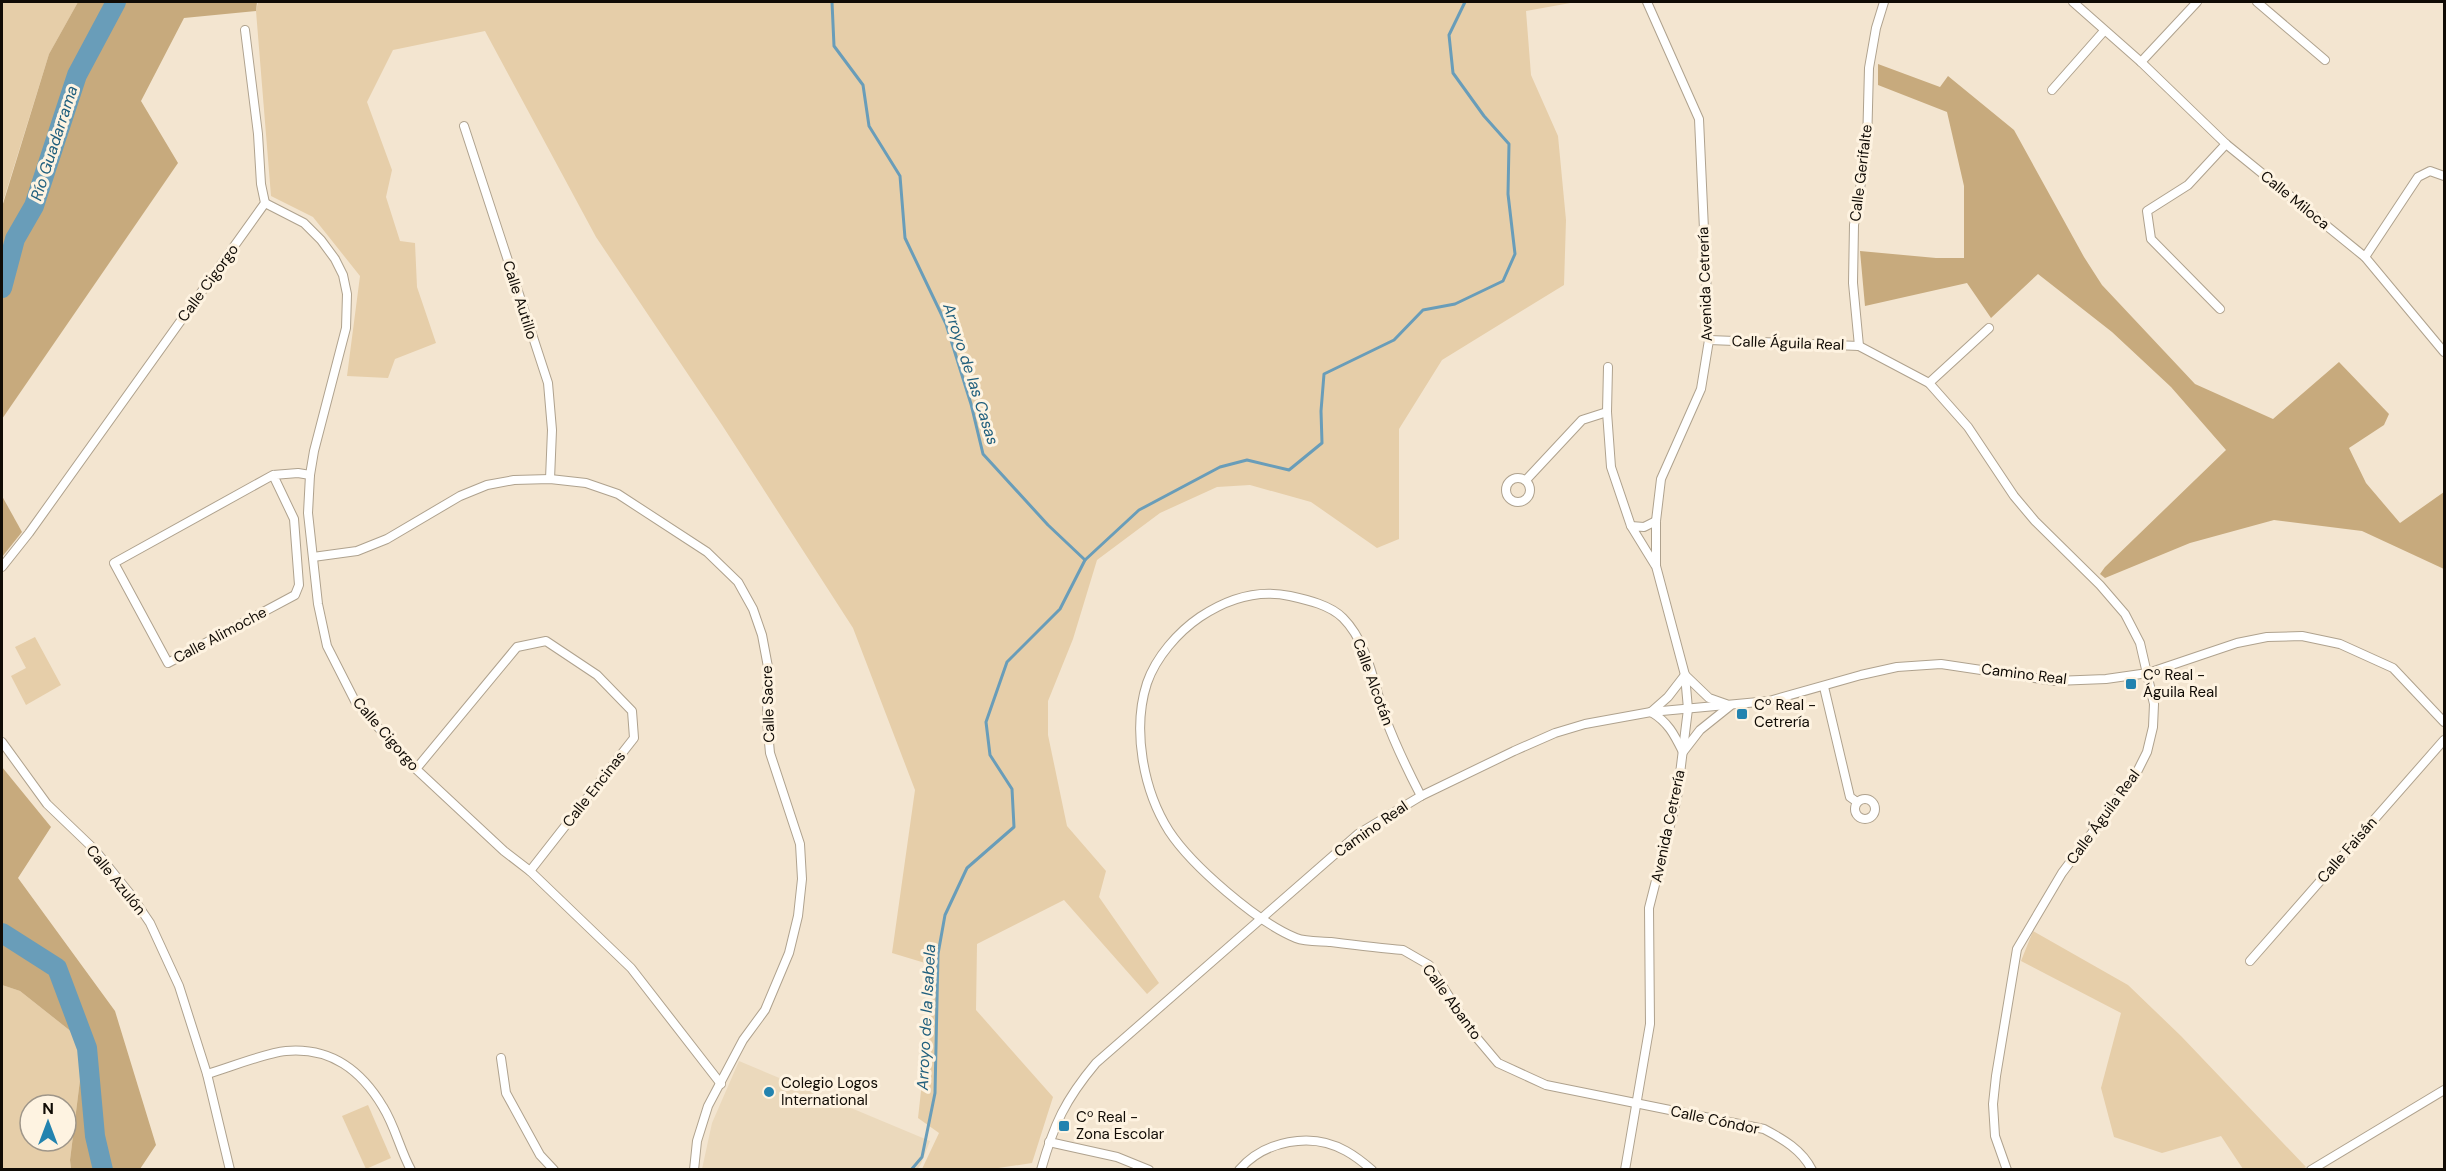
<svg xmlns="http://www.w3.org/2000/svg" width="2446" height="1171" font-family="'DM Sans',sans-serif">
  <style>
    .built { fill: #ebd9bc }
    .green { fill: #e6cea9; fill-rule: evenodd }
    .forest { fill: #c7aa7d }
    .lines { fill: none; stroke-linecap: round; stroke-linejoin: round }
    .stream { stroke: #699db9; stroke-width: 3 }
    .river { stroke: #699db9; stroke-width: 20 }
    .minor-casing { stroke: #afa28e; stroke-width: 10 }
    .minor { stroke: #fff; stroke-width: 8 }
    .poi-dot { fill: #2383af; stroke: #fef3e1; stroke-width: 2 }
    .labels { text-anchor: middle; dominant-baseline: central; stroke-width: 6; stroke-linejoin: round; paint-order: stroke }
    .street-label { font-size: 15px; fill: #100b05; stroke: #fef3e1 }
    .poi-label { font-size: 15px; fill: #100b05; stroke: #fef3e1; text-anchor: start }
    .water-label { font-size: 16px; font-style: italic; fill: #205f7d; stroke: #fef3e1 }
  </style>
  <rect width="100%" height="100%" fill="#f3e5d0"/>
  <polygon class="built" points="739,1061 930,1141 921,1164 917,1170 702,1169 712,1123"/>
  <g class="green">
    <polygon points="2,2 78,2 49,54 2,205"/>
    <polygon points="258,2 1576,2 1526,11 1531,75 1558,136 1566,220 1564,285 1442,360 1399,429 1399,539 1377,548 1311,502 1250,485 1217,487 1160,513 1097,560 1073,639 1048,701 1048,735 1067,826 1106,871 1099,897 1159,983 1147,994 1064,900 977,944 976,1010 1053,1097 1032,1163 985,1170 922,1169 939,1133 918,1118 935,966 892,953 915,790 853,628 722,425 596,237 485,31 393,50 367,102 392,170 386,197 400,241 415,243 417,287 436,343 395,359 388,378 347,376 360,276 313,217 271,196 256,11"/>
    <polygon points="35,637 61,685 26,705 11,676 26,668 15,647"/>
    <polygon points="2033,931 2128,985 2181,1036 2306,1167 2301,1170 2243,1169 2221,1136 2162,1153 2114,1137 2101,1088 2121,1013 2021,961"/>
    <path d="M2,985l18,6 53,42 9,31 -12,96 1,9 -69,1zM30,1105h36v36h-36z"/>
    <polygon points="368,1105 391,1158 366,1169 342,1116"/>
  </g>
  <g class="forest">
    <polygon points="78,2 257,2 256,11 184,18 141,101 178,163 2,419 2,207 49,54"/>
    <polygon points="1878,64 1940,87 1948,76 2014,130 2084,257 2102,285 2195,384 2273,419 2339,362 2389,414 2384,425 2349,448 2366,483 2400,523 2444,492 2444,569 2362,531 2274,520 2190,543 2105,578 2100,574 2105,567 2226,450 2171,387 2112,332 2038,274 1991,318 1967,283 1865,306 1860,251 1936,258 1964,258 1964,186 1947,112 1878,85"/>
    <polygon points="2,496 22,532 2,557"/>
    <polygon points="2,767 51,827 18,878 115,1011 156,1145 140,1169 71,1169 70,1160 82,1064 73,1033 20,991 2,985"/>
  </g>
  <g class="lines">
    <g class="stream">
      <polyline points="832,2 834,46 863,85 869,126 900,176 905,238 946,324 971,404 983,454 1048,525 1085,560"/>
      <polyline points="911,1170 922,1157 935,1093 938,954 945,915 967,868 1014,827 1012,789 990,755 986,722 1007,662 1060,609 1085,560 1139,510 1220,467 1247,460 1289,470 1322,443 1321,411 1324,374 1394,340 1423,310 1455,304 1503,281 1515,254 1508,194 1509,144 1484,116 1453,73 1449,35 1465,2"/>
    </g>
    <g class="river">
      <polyline points="2,288 15,239 34,206 77,75 116,2"/>
      <polyline points="2,933 57,968 87,1048 95,1136 103,1170"/>
    </g>
    <defs>
      <g id="minor">
        <polyline points="2073,2 2141,62 2226,144 2365,257 2444,352"/>
        <polyline points="2257,2 2325,60"/>
        <polyline points="2141,62 2197,2"/>
        <polyline points="2052,90 2104,31"/>
        <polyline points="464,126 548,383 552,430 550,479"/>
        <polyline points="265,203 304,223 321,240 335,259 343,275 347,294 346,328 314,451 310,475 308,513 318,604 327,646 356,703 416,769 504,851 530,871 631,968 721,1084"/>
        <polyline points="2365,257 2418,177 2430,171 2444,176"/>
        <polyline points="2220,309 2151,239 2147,211 2188,185 2226,144"/>
        <polyline points="1709,340 1859,346 1929,383 1968,427 2014,496 2035,521 2100,585 2125,614 2140,643 2154,704 2153,727 2147,752 2136,774 2062,873 2017,949 1996,1076 1993,1104 1995,1136 2007,1170"/>
        <polyline points="1859,346 1853,283 1854,225 1867,146 1869,68 1876,28 1884,2"/>
        <polyline points="1608,367 1607,412 1611,467 1631,526"/>
        <polyline points="1929,383 1989,328"/>
        <polyline points="273,475 294,519 299,585 295,595 168,663 114,563 273,475 298,473 310,475"/>
        <circle cx="1518" cy="490" r="12"/>
        <polyline points="1526,480 1582,420 1607,412"/>
        <polyline points="313,557 357,551 387,539 460,496 487,485 514,480 550,479 586,483 618,494 707,552 738,582 753,609 762,635 768,667 767,721 770,753 800,844 802,879 798,916 789,953 765,1010 743,1040 708,1106 697,1141 694,1170"/>
        <polyline points="1655,565 1631,526 1644,527 1656,521"/>
        <polyline points="2,567 29,533 265,203 261,184 258,134 245,30"/>
        <polyline points="1685,675 1709,698 1726,704"/>
        <polyline points="1824,687 1850,797 1857,802"/>
        <path d="M1651,712c17,10 23,22 32,40l17,-22 30,-24"/>
        <polyline points="1651,712 1668,697 1685,675"/>
        <polyline points="2,742 47,804 95,850 131,895 150,923 179,986 207,1074 230,1170"/>
        <polyline points="416,769 517,647 546,641 597,675 632,711 634,738 530,871"/>
        <path d="M1421,796c-13,-25 -26,-52 -36,-79 -11,-32 -17,-74 -42,-99 -13,-13 -35,-18 -53,-22 -32,-7 -63,3 -90,21 -22,15 -44,40 -53,66 -15,46 -4,107 22,148 23,35 88,91 127,107 10,4 24,3 35,4 24,3 48,6 72,8l26,15 42,66 27,32 48,22 218,44c19,10 38,21 48,41"/>
        <circle cx="1865" cy="809" r="10"/>
        <polyline points="2250,961 2444,740"/>
        <polyline points="501,1058 506,1093 540,1155 554,1170"/>
        <path d="M207,1074c21,-6 58,-21 79,-23 45,-4 75,19 97,56 12,19 17,43 28,63"/>
        <polyline points="1049,1142 1117,1157 1149,1170"/>
        <path d="M1041,1170c13,-46 24,-70 55,-107l262,-229 63,-38 93,-45 41,-18 30,-9 66,-12 118,-11 92,-26 36,-8 44,-3 114,17 51,-2 42,-6 89,-30 30,-6 35,-1 38,8 53,24 51,54"/>
        <path d="M1239,1170c25,-29 72,-39 107,-19 9,5 18,12 26,19"/>
        <polyline points="1625,1170 1650,1024 1649,908 1677,798 1688,709 1685,675 1656,566 1656,521 1661,479 1701,389 1709,340 1699,119 1647,2"/>
        <polyline points="2311,1170 2444,1090"/>
      </g>
    </defs>
    <use href="#minor" class="minor-casing"/>
    <use href="#minor" class="minor"/>
  </g>
  <g class="poi-dot">
    <rect x="2125" y="678" width="12" height="12" rx="3"/>
    <rect x="1736" y="708" width="12" height="12" rx="3"/>
    <circle cx="769" cy="1092" r="6"/>
    <rect x="1058" y="1120" width="12" height="12" rx="3"/>
  </g>
  <g class="labels">
    <g class="street-label">
      <text transform="translate(1861 173) rotate(-83)">Calle Gerifalte</text>
      <text transform="translate(2295 200) rotate(39)">Calle Miloca</text>
      <text transform="translate(208 283) rotate(-54)">Calle Cigorgo</text>
      <text transform="translate(1705 284) rotate(-92)">Avenida Cetrería</text>
      <text transform="translate(520 300) rotate(72)">Calle Autillo</text>
      <text transform="translate(1788 343) rotate(2)">Calle Águila Real</text>
      <text transform="translate(220 635) rotate(-28)">Calle Alimoche</text>
      <text transform="translate(2024 674) rotate(7)">Camino Real</text>
      <text transform="translate(1373 682) rotate(70)">Calle Alcotán</text>
      <text transform="translate(768 704) rotate(-92)">Calle Sacre</text>
      <text transform="translate(386 734) rotate(49)">Calle Cigorgo</text>
      <text transform="translate(594 789) rotate(-52)">Calle Encinas</text>
      <text transform="translate(2103 817) rotate(-54)">Calle Águila Real</text>
      <text transform="translate(1668 826) rotate(-78)">Avenida Cetrería</text>
      <text transform="translate(1371 829) rotate(-35)">Camino Real</text>
      <text transform="translate(2347 850) rotate(-49)">Calle Faisán</text>
      <text transform="translate(116 880) rotate(51)">Calle Azulón</text>
      <text transform="translate(1452 1002) rotate(54)">Calle Abanto</text>
      <text transform="translate(1715 1120) rotate(12)">Calle Cóndor</text>
    </g>
    <g class="poi-label">
      <text x="2143" y="675">Cº Real -<tspan x="2143" dy="17">Águila Real</tspan></text>
      <text x="1754" y="705">Cº Real -<tspan x="1754" dy="17">Cetrería</tspan></text>
      <text x="781" y="1083">Colegio Logos<tspan x="781" dy="17">International</tspan></text>
      <text x="1076" y="1117">Cº Real -<tspan x="1076" dy="17">Zona Escolar</tspan></text>
    </g>
    <g class="water-label">
      <text transform="translate(54 143) rotate(-72)">Río Guadarrama</text>
      <text transform="translate(971 374) rotate(72)">Arroyo de las Casas</text>
      <text transform="translate(926 1017) rotate(-87)">Arroyo de la Isabela</text>
    </g>
  </g>
  <rect width="2446" height="1171" fill="none" stroke="#100b05" stroke-width="6"/>
  <g transform="translate(48 1123)"><circle r="28" fill="#fef3e1" stroke="#9f9689" stroke-width="1.5"/>
  <path d="M0-4.5L10 22L0 15L-10 22Z" fill="#2383af"/>
  <text y="-9" font-size="16" font-weight="bold" text-anchor="middle" fill="#100b05">N</text>
  </g>
</svg>
